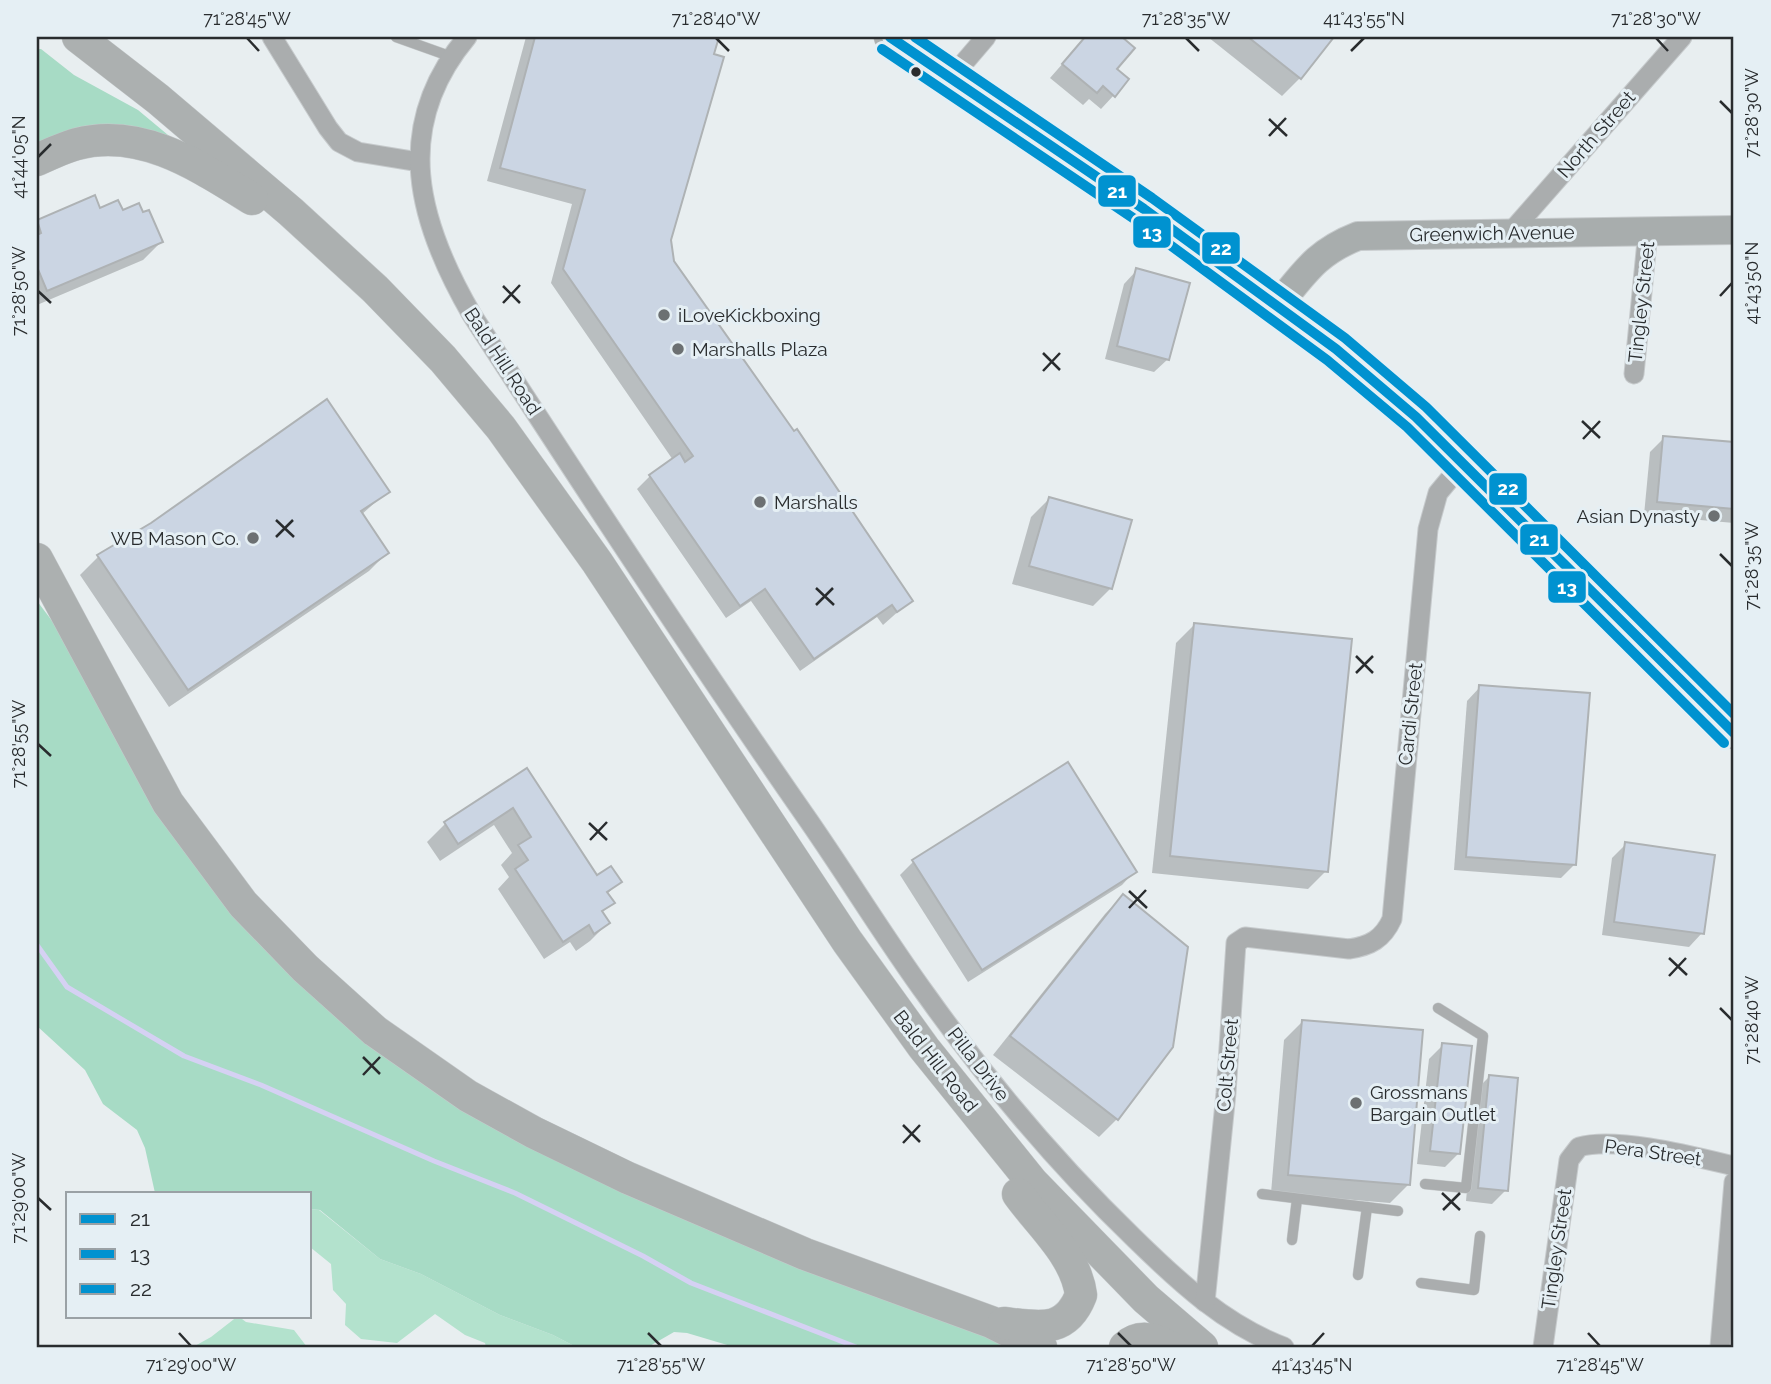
<svg xmlns="http://www.w3.org/2000/svg" width="1771" height="1384" font-family="Raleway,sans-serif">
  <style>
    .green { fill: #b3e2cd }
    .forest { fill: #a7dbc5 }
    .shadow { fill: #0003 }
    .lines { fill: none; stroke-linecap: round; stroke-linejoin: round }
    .stream { stroke: #d5d1f3; stroke-width: 5 }
    .building { fill: #cbd5e3; stroke: #aeb2b4; stroke-width: 2 }
    .lane-casing { stroke: #c6cacc; stroke-width: 11 }
    .street-casing { stroke: #c6cacc; stroke-width: 21 }
    .secondary-casing { stroke: #c6cacc; stroke-width: 30 }
    .primary-casing { stroke: #c6cacc; stroke-width: 33 }
    .lane { stroke: #aaadae; stroke-width: 10 }
    .street { stroke: #aaadae; stroke-width: 19 }
    .secondary { stroke: #a8adad; stroke-width: 28 }
    .primary { stroke: #acb0b0; stroke-width: 32 }
    .bus-1-casing { stroke: #e5eff4; stroke-width: 16 }
    .bus-2-casing { stroke: #e5eff4; stroke-width: 16 }
    .bus-3-casing { stroke: #e5eff4; stroke-width: 16 }
    .bus-1 { stroke: #0092d0; stroke-width: 10 }
    .bus-2 { stroke: #0092d0; stroke-width: 10 }
    .bus-3 { stroke: #0092d0; stroke-width: 10 }
    .ticks { fill: none; stroke: #292c2e; stroke-width: 2.5 }
    .bus-dot { fill: #292c2e; stroke: #e5eff4; stroke-width: 2.5 }
    .poi-dot { fill: #6c7072; stroke: #e5eff4; stroke-width: 2.5 }
    .labels { text-anchor: middle; dominant-baseline: central; stroke-width: 6; stroke-linejoin: round; paint-order: stroke }
    .street-label { font-size: 19px; fill: #292c2e; stroke: #e5eff4 }
    .poi-label { font-size: 19px; fill: #292c2e; stroke: #e5eff4; text-anchor: start }
    .line-badge { stroke: #e5eff4; stroke-width: 2.5 }
    .badge-label { font-size: 19px; text-anchor: middle; font-weight: bold; fill: #fff }
    .neatline { fill: none; stroke: #292c2e; stroke-width: 2.5 }
    .ticks-label { font-size: 18px; text-anchor: middle; fill: #292c2e }
  </style>
  <rect width="100%" height="100%" fill="#e8eef0"/>
  <g class="green">
    <polygon points="310,1209 319,1210 380,1259 421,1274 500,1315 553,1335 576,1347 486,1347 485,1343 465,1335 435,1314 397,1343 361,1339 345,1325 346,1304 333,1290 331,1264 310,1247"/>
    <polygon points="238,1316 246,1322 294,1330 307,1347 193,1347 211,1337"/>
  </g>
  <g class="forest">
    <polygon points="37,49 41,49 74,75 138,110 204,165 177,153 37,157"/>
    <polygon points="37,601 65,638 234,892 423,1064 1018,1347 734,1347 687,1333 674,1332 648,1347 576,1347 553,1335 500,1315 421,1274 380,1259 320,1210 310,1209 310,1193 155,1193 145,1148 137,1130 103,1104 85,1070 37,1026"/>
  </g>
  <g class="shadow">
    <polygon points="526,37 717,37 669,239 672,262 910,601 883,625 877,617 800,671 751,601 726,618 637,489 650,476 673,460 551,283 572,204 487,181"/>
    <polygon points="1086,37 1119,37 1132,48 1115,69 1114,95 1101,109 1089,99 1083,105 1050,78"/>
    <polygon points="1208,37 1331,37 1300,78 1282,96"/>
    <polygon points="94,198 99,210 122,212 161,242 143,260 37,305 37,222"/>
    <polygon points="1137,270 1168,359 1154,372 1105,359 1124,284"/>
    <polygon points="1664,438 1734,444 1734,523 1644,515 1650,452"/>
    <polygon points="387,492 361,515 387,553 369,571 169,707 80,575 98,557"/>
    <polygon points="1049,499 1111,588 1093,606 1012,584 1031,517"/>
    <polygon points="1194,625 1326,871 1308,889 1152,873 1176,643"/>
    <polygon points="1480,687 1575,864 1561,878 1454,870 1467,701"/>
    <polygon points="527,771 597,878 620,882 607,894 612,902 602,913 608,923 590,941 576,951 570,942 544,959 498,889 509,877 501,865 512,853 494,825 440,861 427,842 445,824"/>
    <polygon points="1626,844 1702,933 1689,947 1602,935 1612,858"/>
    <polygon points="913,862 1135,871 1122,885 968,982 900,875"/>
    <polygon points="1123,896 1117,1119 1099,1137 993,1055 1105,914"/>
    <polygon points="1302,1022 1409,1184 1390,1203 1271,1193 1284,1040"/>
    <polygon points="1443,1045 1458,1154 1445,1167 1417,1164 1429,1059"/>
    <polygon points="1489,1077 1506,1190 1492,1204 1466,1201 1476,1090"/>
  </g>
  <g class="lines">
    <polyline class="stream" points="37,945 67,987 184,1056 261,1085 434,1161 515,1193 643,1256 691,1283 856,1347"/>
  </g>
  <g class="building">
    <polygon points="535,37 719,37 714,54 724,57 671,240 674,261 794,431 797,429 913,601 897,612 892,605 814,659 765,589 740,606 649,475 680,453 685,462 693,456 563,269 585,190 500,168"/>
    <polygon points="1085,37 1122,37 1135,48 1117,69 1129,79 1115,97 1103,86 1097,93 1062,64"/>
    <polygon points="1248,37 1334,37 1301,79"/>
    <polygon points="95,195 100,208 118,200 123,210 139,203 143,212 149,210 163,242 47,291 37,267 37,235 41,233 37,220"/>
    <polygon points="1136,268 1190,283 1169,360 1117,346"/>
    <polygon points="327,399 390,492 361,511 389,553 188,690 97,555 151,523"/>
    <polygon points="1663,436 1734,442 1734,509 1657,502"/>
    <polygon points="1049,497 1132,520 1112,589 1029,566"/>
    <polygon points="1194,623 1352,639 1328,872 1170,856"/>
    <polygon points="1479,685 1590,693 1576,865 1466,857"/>
    <polygon points="1068,762 1137,872 982,970 912,860"/>
    <polygon points="527,768 597,875 611,866 622,882 607,892 615,903 602,911 610,923 594,934 589,925 563,942 515,869 528,860 518,845 531,837 513,808 458,844 444,822"/>
    <polygon points="1625,842 1715,855 1704,934 1614,922"/>
    <polygon points="1123,894 1188,947 1173,1047 1118,1120 1010,1036"/>
    <polygon points="1302,1020 1423,1030 1410,1185 1288,1175"/>
    <polygon points="1442,1043 1472,1046 1460,1154 1430,1151"/>
    <polygon points="1489,1075 1518,1078 1508,1191 1478,1188"/>
  </g>
  <g class="lines">
    <defs>
      <g id="lane">
        <polyline points="396,37 452,57"/>
        <polyline points="1425,1184 1466,1188 1483,1036 1438,1008"/>
        <polyline points="1262,1194 1398,1211"/>
        <polyline points="1292,1240 1297,1199"/>
        <polyline points="1358,1275 1367,1207"/>
        <polyline points="1421,1283 1474,1290 1480,1236"/>
      </g>
      <g id="street">
        <polyline points="272,37 328,128 339,142 358,152 419,162"/>
        <path d="M467,37c-76,91 -49,185 5,278 109,168 218,335 332,499 42,60 80,123 123,182 62,87 131,169 208,243 44,43 90,86 149,108"/>
        <polyline points="950,79 986,37"/>
        <polyline points="1511,232 1682,37"/>
        <polyline points="1634,374 1648,231"/>
        <path d="M1205,1302l21,-209 10,-150 9,-6 104,12c21,-3 34,-10 43,-30l36,-390 10,-36 25,-30"/>
        <path d="M1543,1347l26,-187 10,-13c37,-11 117,10 155,19"/>
        <polyline points="1720,1347 1734,1182"/>
      </g>
      <path id="secondary" d="M1278,305c27,-33 39,-53 80,-69l376,-6"/>
      <g id="primary">
        <polyline points="78,37 158,99 291,212 375,289 443,359 501,428 597,562 847,941 924,1048 1033,1183 1146,1299 1202,1347"/>
        <polyline points="890,37 1144,209 1278,305 1336,349 1416,417 1734,733"/>
        <path d="M37,160c13,-6 26,-12 40,-16 65,-17 123,23 175,55"/>
        <polyline points="37,559 168,803 243,904 305,968 375,1031 468,1096 533,1132 628,1178 805,1254 991,1322 1041,1347"/>
        <path d="M1004,1323c35,4 62,11 77,-28 -5,-40 -41,-70 -63,-101"/>
        <path d="M1125,1347c14,-13 29,-9 45,0"/>
      </g>
    </defs>
    <use href="#lane" class="lane-casing"/>
    <use href="#street" class="street-casing"/>
    <use href="#secondary" class="secondary-casing"/>
    <use href="#primary" class="primary-casing"/>
    <use href="#lane" class="lane"/>
    <use href="#street" class="street"/>
    <use href="#secondary" class="secondary"/>
    <use href="#primary" class="primary"/>
    <defs>
      <polyline id="bus-1" points="890,37 1144,209 1336,349 1416,417 1734,733"/>
      <polyline id="bus-2" points="882,49 1136,220 1327,360 1407,427 1724,743"/>
      <polyline id="bus-3" points="915,37 1152,198 1345,338 1426,407 1734,714"/>
    </defs>
    <use href="#bus-1" class="bus-1-casing"/>
    <use href="#bus-2" class="bus-2-casing"/>
    <use href="#bus-3" class="bus-3-casing"/>
    <use href="#bus-1" class="bus-1"/>
    <use href="#bus-2" class="bus-2"/>
    <use href="#bus-3" class="bus-3"/>
  </g>
  <path class="ticks" d="M247,38l12,13M716,38l13,13M1186,38l13,13M1656,38l12,13M1351,51l13,-13M1720,101l12,12M1269,119l18,17M1269,136l17,-18M38,157l13,-13M503,286l17,17M38,291l13,12M1720,296l12,-13M503,303l17,-18M1043,353l17,17M1043,371l17,-18M1582,421l18,17M1583,439l17,-18M276,520l18,17M276,537l17,-17M1720,554l12,12M816,588l18,17M816,605l17,-17M1356,656l17,17M1356,673l17,-17M38,744l13,12M589,823l18,17M590,840l17,-18M1129,891l18,17M1129,908l17,-18M1669,958l18,17M1669,976l17,-18M1720,1008l12,12M363,1057l17,17M363,1075l17,-18M903,1125l17,17M903,1143l17,-18M1442,1193l18,17M38,1198l13,12M1443,1210l17,-17M179,1333l12,13M648,1333l13,13M1118,1333l13,13M1588,1333l12,13M1312,1346l12,-13"/>
  <circle class="bus-dot" cx="916" cy="72" r="6"/>
  <g class="poi-dot">
    <circle cx="664" cy="315" r="7"/>
    <circle cx="678" cy="349" r="7"/>
    <circle cx="760" cy="502" r="7"/>
    <circle cx="1714" cy="516" r="7"/>
    <circle cx="253" cy="538" r="7"/>
    <circle cx="1356" cy="1103" r="7"/>
  </g>
  <g class="labels">
    <g class="street-label">
      <text transform="translate(1596 134) rotate(-49)">North Street</text>
      <text transform="translate(1492 233) rotate(-1)">Greenwich Avenue</text>
      <text transform="translate(1641 302) rotate(-84)">Tingley Street</text>
      <text transform="translate(503 361) rotate(57)">Bald Hill Road</text>
      <text transform="translate(1410 714) rotate(-84)">Cardi Street</text>
      <text transform="translate(936 1061) rotate(52)">Bald Hill Road</text>
      <text transform="translate(979 1064) rotate(52)">Pilla Drive</text>
      <text transform="translate(1227 1065) rotate(-85)">Colt Street</text>
      <text transform="translate(1653 1152) rotate(8)">Pera Street</text>
      <text transform="translate(1556 1249) rotate(-82)">Tingley Street</text>
    </g>
    <g class="poi-label">
      <text x="678" y="315">iLoveKickboxing</text>
      <text x="692" y="349">Marshalls Plaza</text>
      <text x="774" y="502">Marshalls</text>
      <text x="1700" y="516" text-anchor="end">Asian Dynasty</text>
      <text x="239" y="538" text-anchor="end">WB Mason Co.</text>
      <text x="1370" y="1092">Grossmans<tspan x="1370" dy="22">Bargain Outlet</tspan></text>
    </g>
  </g>
  <g class="line-badge">
    <rect x="1097" y="174" width="40" height="34" rx="7" fill="#0092d0"/>
    <rect x="1132" y="215" width="40" height="34" rx="7" fill="#0092d0"/>
    <rect x="1201" y="231" width="40" height="34" rx="7" fill="#0092d0"/>
    <rect x="1488" y="472" width="40" height="34" rx="7" fill="#0092d0"/>
    <rect x="1519" y="523" width="40" height="33" rx="7" fill="#0092d0"/>
    <rect x="1547" y="570" width="40" height="34" rx="7" fill="#0092d0"/>
  </g>
  <g class="badge-label">
    <text x="1117" y="198">21</text>
    <text x="1152" y="239">13</text>
    <text x="1221" y="255">22</text>
    <text x="1508" y="495">22</text>
    <text x="1539" y="546">21</text>
    <text x="1567" y="594">13</text>
  </g>
  <rect width="1771" height="1384" fill="none" stroke="#e5eff4" stroke-width="77"/>
  <rect x="66" y="1192" width="245" height="126" fill="#e5eff4" stroke="#9aa1a5" stroke-width="2"/>
  <rect x="80" y="1214" width="35" height="10" fill="#0092d0" stroke="#9aa1a5" stroke-width="2"/>
  <text x="130" y="1226" font-size="21" fill="#292c2e">21</text>
  <rect x="80" y="1249" width="35" height="10" fill="#0092d0" stroke="#9aa1a5" stroke-width="2"/>
  <text x="130" y="1262" font-size="21" fill="#292c2e">13</text>
  <rect x="80" y="1284" width="35" height="10" fill="#0092d0" stroke="#9aa1a5" stroke-width="2"/>
  <text x="130" y="1296" font-size="21" fill="#292c2e">22</text>
  <rect x="38" y="38" width="1694" height="1308" class="neatline"/>
  <g class="ticks-label">
    <text x="247" y="25">71°28'45"W</text>
    <text x="716" y="25">71°28'40"W</text>
    <text x="1186" y="25">71°28'35"W</text>
    <text x="1364" y="25">41°43'55"N</text>
    <text x="1656" y="25">71°28'30"W</text>
    <text transform="translate(1752 113) rotate(-90)" y="6">71°28'30"W</text>
    <text transform="translate(19 157) rotate(-90)" y="6">41°44'05"N</text>
    <text transform="translate(1752 283) rotate(-90)" y="6">41°43'50"N</text>
    <text transform="translate(19 291) rotate(-90)" y="6">71°28'50"W</text>
    <text transform="translate(1752 566) rotate(-90)" y="6">71°28'35"W</text>
    <text transform="translate(19 744) rotate(-90)" y="6">71°28'55"W</text>
    <text transform="translate(1752 1020) rotate(-90)" y="6">71°28'40"W</text>
    <text transform="translate(19 1198) rotate(-90)" y="6">71°29'00"W</text>
    <text x="191" y="1371">71°29'00"W</text>
    <text x="661" y="1371">71°28'55"W</text>
    <text x="1131" y="1371">71°28'50"W</text>
    <text x="1312" y="1371">41°43'45"N</text>
    <text x="1600" y="1371">71°28'45"W</text>
  </g>
</svg>
